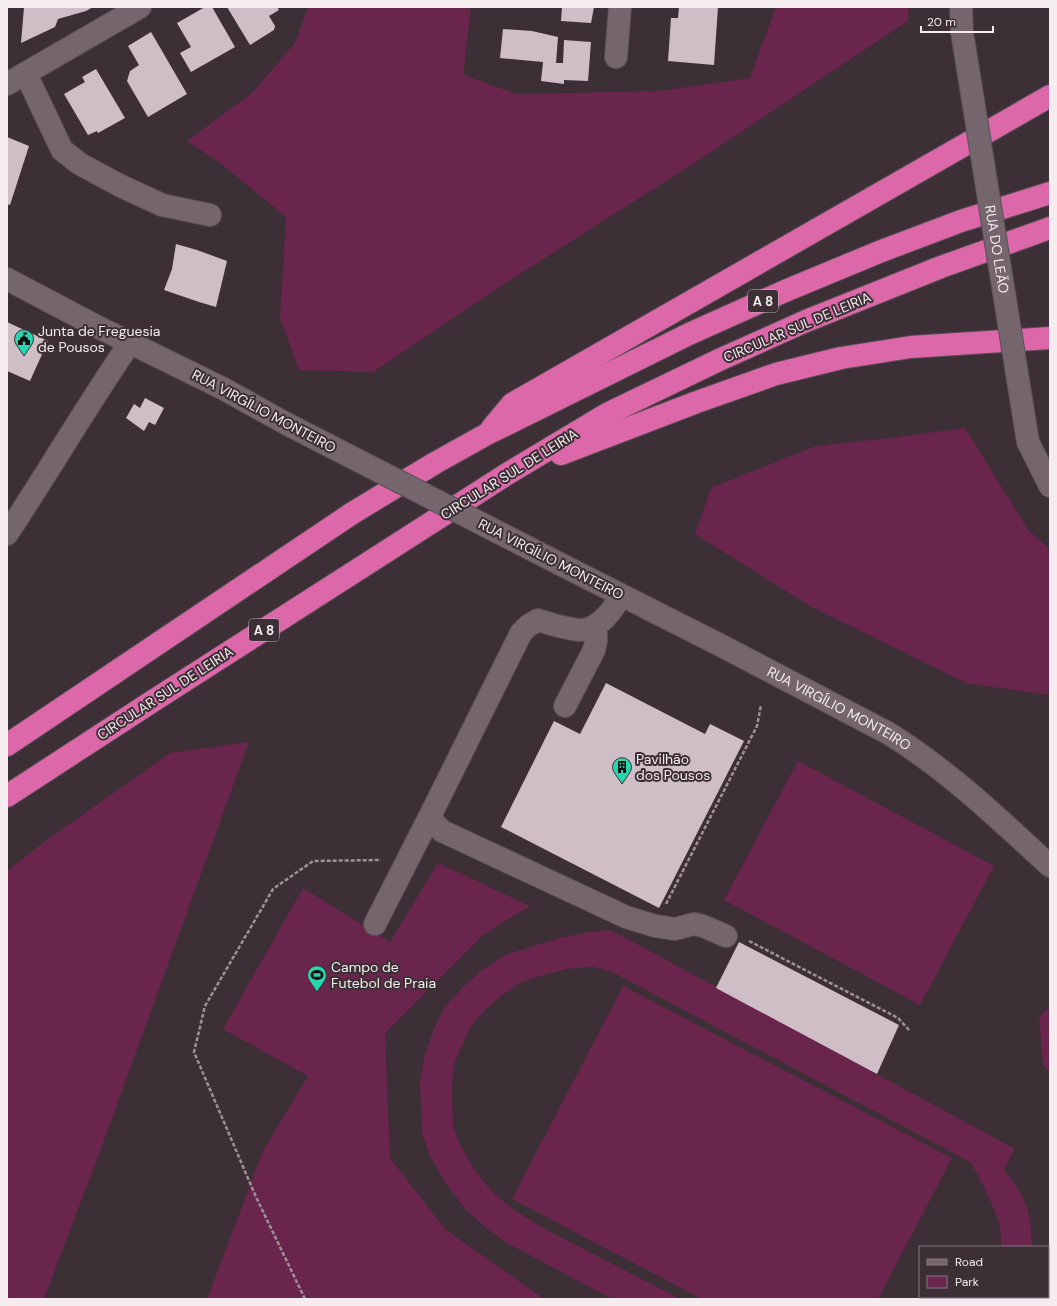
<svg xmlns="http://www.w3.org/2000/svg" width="1057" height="1306" font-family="'DM Sans',sans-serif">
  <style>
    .green { fill: #69254c }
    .building { fill: #d0bec7 }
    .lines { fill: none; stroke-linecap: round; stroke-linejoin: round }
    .minor-casing { stroke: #5a4e54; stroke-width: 24 }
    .highway-casing { stroke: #5a4e54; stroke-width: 24 }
    .path { stroke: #9d9297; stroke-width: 2.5; stroke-dasharray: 4 2; stroke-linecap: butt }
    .minor { stroke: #75666d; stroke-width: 22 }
    .highway { stroke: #dc67a9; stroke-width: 22 }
    .minor-bridge-casing { stroke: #5a4e54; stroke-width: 24; stroke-linecap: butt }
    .minor-bridge { stroke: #75666d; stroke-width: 22 }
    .labels { text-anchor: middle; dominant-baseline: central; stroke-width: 4; stroke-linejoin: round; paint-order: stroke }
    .shield { fill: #3c2f35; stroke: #beb3b8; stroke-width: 1 }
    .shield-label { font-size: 13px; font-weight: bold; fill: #f5ecf0 }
    .street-label { font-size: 14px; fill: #f5ecf0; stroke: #3c2f35 }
    .poi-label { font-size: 14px; fill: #f5ecf0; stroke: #3c2f35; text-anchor: start }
  </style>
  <rect width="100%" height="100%" fill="#3c2f35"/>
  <g class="green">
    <polygon points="308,7 471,7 463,75 517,94 659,91 750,78 776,7 909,7 908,21 696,162 498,288 373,372 299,370 280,318 286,217 220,163 187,141 252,93 295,43"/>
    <polygon points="965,428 1029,531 1050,549 1050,695 966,683 808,605 695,534 711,488 816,446 890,438"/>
    <polygon points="249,742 99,1154 44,1299 7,1299 7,871 44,842 170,753"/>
    <polygon points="798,761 994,866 920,1005 724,900"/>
    <polygon points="438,863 530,906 483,935 385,1033 390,1158 445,1229 544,1299 207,1299 263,1151 308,1076 223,1029 303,888 390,942"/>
    <path d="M611,930l404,219 -11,20c22,29 27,41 28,78h-31c0,-6 0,-13 -1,-19 -5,-21 -19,-48 -30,-66l-358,-190 -18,-5 -27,2 -27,7 -21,7 -18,13 -16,14 -14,16 -16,35 -3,21 1,44 6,16 13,24 17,22 16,15 20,14 22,13 133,69h-68l-105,-56 -22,-16 -19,-17 -20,-26 -17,-30 -7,-22 -2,-52 5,-27 9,-24 10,-21 18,-20 19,-17 24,-16 54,-17 30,-6z"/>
    <polygon points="623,986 952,1158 878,1299 702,1299 512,1199"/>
    <polygon points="1050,1007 1050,1072 1043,1066 1039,1017"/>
  </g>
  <g class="building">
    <polygon points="24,7 93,7 86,11 58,19 55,27 21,43"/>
    <polygon points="205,7 212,7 235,47 191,72 180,53 191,47 177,23"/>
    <polygon points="227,7 277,7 279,10 269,16 275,26 274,30 250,45"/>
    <polygon points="562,7 594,7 591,23 561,21"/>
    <polygon points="679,7 718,7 714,65 668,61 671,18 678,18"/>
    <polygon points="503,29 532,31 558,37 556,63 563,63 564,40 591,42 588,81 564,80 564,84 541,81 543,62 500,58"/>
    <polygon points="151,32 187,94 148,117 127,81 130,71 139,65 128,46"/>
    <polygon points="96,69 125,118 98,133 97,131 88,135 64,94 85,82 82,77"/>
    <polygon points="7,137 29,146 10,205 7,204"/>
    <polygon points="176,244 197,250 227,261 216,307 199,302 164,290 172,269"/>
    <polygon points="7,322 48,341 30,381 7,371"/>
    <polygon points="145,398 164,408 155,425 149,422 144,431 126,418 134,404 140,408"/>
    <polygon points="606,683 705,734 710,724 744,741 659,908 501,827 554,721 580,734"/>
    <polygon points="739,942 899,1025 877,1074 716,988"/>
  </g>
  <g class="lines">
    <defs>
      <g id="minor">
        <polyline points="961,7 962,32"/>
        <polyline points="616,57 620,7"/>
        <polyline points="26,74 62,150 80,164 119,185 162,205 210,215"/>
        <polyline points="7,84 140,7"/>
        <polyline points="7,279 98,327 222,388 287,424"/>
        <polyline points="1028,442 1050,486"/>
        <path d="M7,534c42,-63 80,-129 123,-191"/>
        <path id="s1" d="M562,565l162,82 164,86c60,37 110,85 162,133"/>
        <path d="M621,595c-7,14 -22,35 -41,35 -14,-1 -29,-6 -42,-10l-10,6 -7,7 -89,179v9l10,10 184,86 29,9 20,3 19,-5 9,2 23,10"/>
        <polyline points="565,706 594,650 596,641 596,635"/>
        <polyline points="375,924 432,812"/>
      </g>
      <g id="highway">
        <polyline points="492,428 512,404 1050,96"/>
        <polyline points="561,454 697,402 776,374 841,358 911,347 1050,338"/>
        <polyline points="7,745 351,514 435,463 487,434 689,334 785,291 879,252 961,221 1050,193"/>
        <polyline points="7,796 156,699 507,474 607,414 719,360 806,321 941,267 1050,228"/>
      </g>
    </defs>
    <use href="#minor" class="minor-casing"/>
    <use href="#highway" class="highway-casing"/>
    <g class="path">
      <polyline points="666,904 757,726 761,705"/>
      <polyline points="749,941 898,1018 909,1030"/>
      <polyline points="1048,1285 1050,1283"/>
      <polyline points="1027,1297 1034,1298 1036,1297"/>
      <polyline points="305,1299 256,1197 194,1052 205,1006 273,889 313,861 381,860"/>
    </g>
    <use href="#minor" class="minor"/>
    <use href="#highway" class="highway"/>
    <defs>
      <g id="minor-bridge">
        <path id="s2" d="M962,32l66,410"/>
        <polyline points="287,424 562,565"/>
      </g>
    </defs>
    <use href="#minor-bridge" class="minor-bridge-casing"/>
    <use href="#minor-bridge" class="minor-bridge"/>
  </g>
  <defs>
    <symbol id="civic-pin" viewBox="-11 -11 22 30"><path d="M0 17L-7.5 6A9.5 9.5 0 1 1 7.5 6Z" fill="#29d5ac" stroke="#3c2f35"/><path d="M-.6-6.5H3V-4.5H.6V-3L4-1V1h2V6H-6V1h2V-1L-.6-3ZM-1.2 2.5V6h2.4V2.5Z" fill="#111"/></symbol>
    <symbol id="building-pin" viewBox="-11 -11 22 30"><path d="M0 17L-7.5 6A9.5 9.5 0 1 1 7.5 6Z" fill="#29d5ac" stroke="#3c2f35"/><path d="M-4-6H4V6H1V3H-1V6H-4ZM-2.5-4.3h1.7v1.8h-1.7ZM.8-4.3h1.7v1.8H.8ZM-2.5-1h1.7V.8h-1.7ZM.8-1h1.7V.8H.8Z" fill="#111"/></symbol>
    <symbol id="stadium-pin" viewBox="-11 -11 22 30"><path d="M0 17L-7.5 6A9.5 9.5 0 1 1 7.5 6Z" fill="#29d5ac" stroke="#3c2f35"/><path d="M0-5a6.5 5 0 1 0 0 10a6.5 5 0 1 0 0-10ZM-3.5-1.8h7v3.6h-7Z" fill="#111"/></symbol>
  </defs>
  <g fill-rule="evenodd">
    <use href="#civic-pin" x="13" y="328" width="22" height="30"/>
    <use href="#building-pin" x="611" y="756" width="22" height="30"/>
    <use href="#stadium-pin" x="306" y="964" width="22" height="30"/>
  </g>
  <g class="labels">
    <g class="shield">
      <rect x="748" y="290" width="30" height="22" rx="3"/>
      <rect x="249" y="619" width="30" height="22" rx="3"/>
    </g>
    <g class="shield-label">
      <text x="763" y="301">A 8</text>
      <text x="264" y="630">A 8</text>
    </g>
    <g class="street-label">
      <text stroke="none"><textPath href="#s2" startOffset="220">RUA DO LEÃO</textPath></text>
      <text transform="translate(797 327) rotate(-23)">CIRCULAR SUL DE LEIRIA</text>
      <text transform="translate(264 411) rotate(28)">RUA VIRGÍLIO MONTEIRO</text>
      <text transform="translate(509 474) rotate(-32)">CIRCULAR SUL DE LEIRIA</text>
      <text transform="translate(551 559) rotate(27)">RUA VIRGÍLIO MONTEIRO</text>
      <text transform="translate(165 693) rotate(-33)">CIRCULAR SUL DE LEIRIA</text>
      <text stroke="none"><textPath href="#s1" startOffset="312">RUA VIRGÍLIO MONTEIRO</textPath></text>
    </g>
    <g class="poi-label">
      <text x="38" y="331">Junta de Freguesia<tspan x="38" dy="16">de Pousos</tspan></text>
      <text x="636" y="759">Pavilhão<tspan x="636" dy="16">dos Pousos</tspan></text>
      <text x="331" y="967">Campo de<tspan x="331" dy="16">Futebol de Praia</tspan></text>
    </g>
  </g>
  <rect width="1057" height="1306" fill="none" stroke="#f5ecf0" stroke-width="16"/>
  <rect x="919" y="1246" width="130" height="52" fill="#3c2f35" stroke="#867b80"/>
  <rect x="927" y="1259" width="20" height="6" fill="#75666d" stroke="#867b80"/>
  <text x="955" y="1266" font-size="12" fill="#f5ecf0">Road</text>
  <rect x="927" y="1276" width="20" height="12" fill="#69254c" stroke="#867b80"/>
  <text x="955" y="1286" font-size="12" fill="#f5ecf0">Park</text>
  <path d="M921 26v6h72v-6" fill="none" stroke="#f5ecf0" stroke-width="2"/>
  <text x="927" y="26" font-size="12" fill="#f5ecf0" stroke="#3c2f35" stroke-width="3" paint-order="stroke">20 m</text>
</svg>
